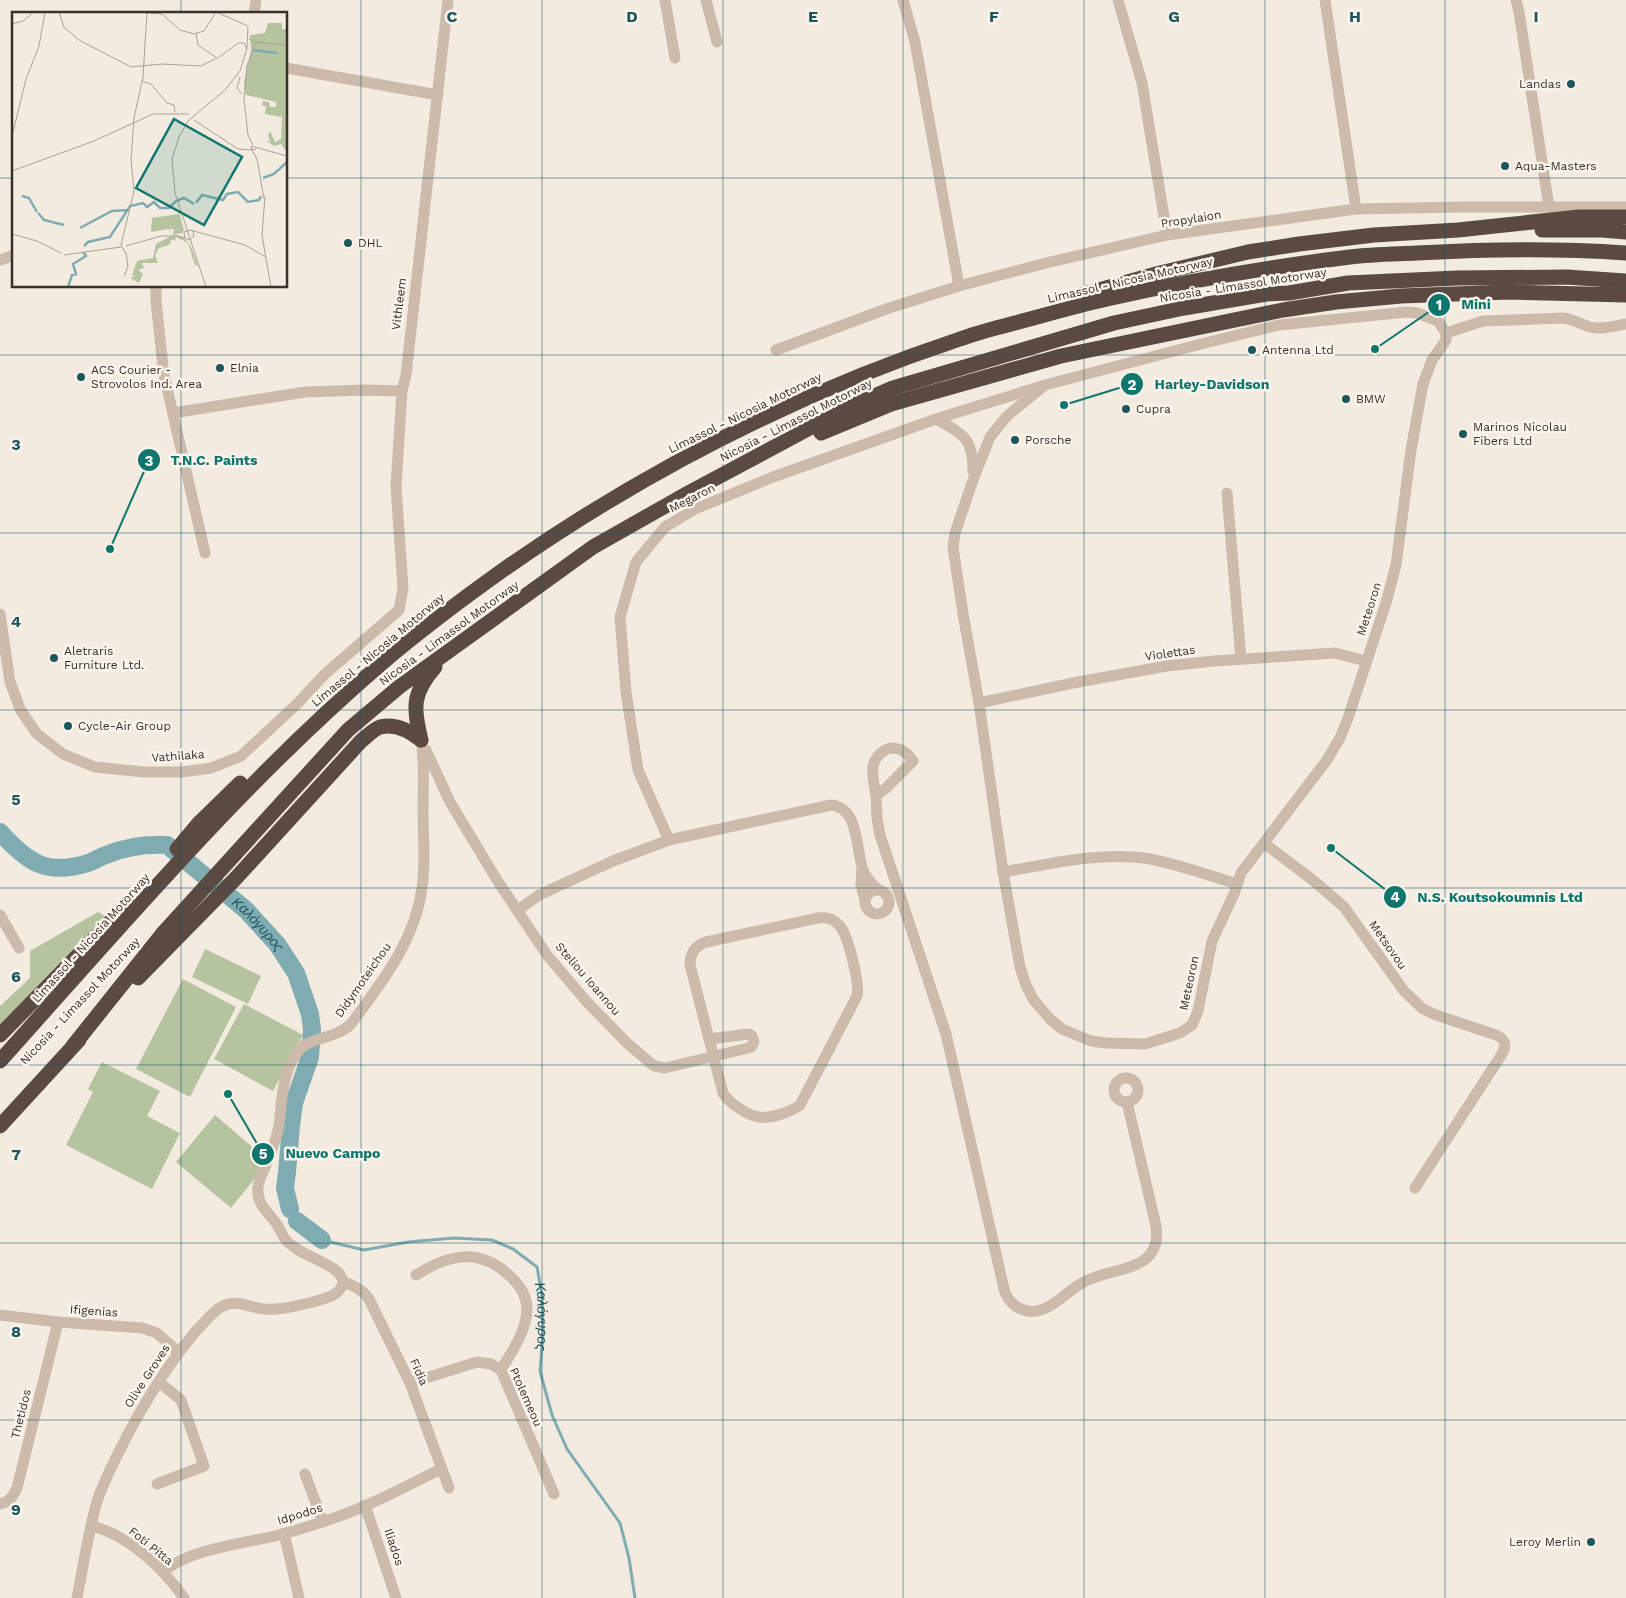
<svg xmlns="http://www.w3.org/2000/svg" width="1626" height="1598" font-family="'Work Sans',sans-serif">
  <style>
    .green { fill: #b5c39f }
    .lines { fill: none; stroke-linecap: round; stroke-linejoin: round }
    .stream { stroke: #7eacb1; stroke-width: 3 }
    .river { stroke: #7eacb1; stroke-width: 18 }
    .minor { stroke: #ccbbab; stroke-width: 11 }
    .highway { stroke: #5a4a41; stroke-width: 15 }
    .grid { fill: none; stroke: #1f555c; stroke-width: 1; stroke-opacity: 0.55 }
    .poi-dot { fill: #1f555c; stroke: #faf5ec; stroke-width: 2 }
    .labels { text-anchor: middle; dominant-baseline: central; stroke-width: 5; stroke-linejoin: round; paint-order: stroke }
    .poi-label { font-size: 12px; fill: #3a302a; stroke: #faf5ec; text-anchor: start }
    .street-label { font-size: 12px; fill: #3a302a; stroke: #faf5ec }
    .water-label { font-size: 14px; font-style: italic; fill: #1f555c; stroke: #faf5ec }
    .inset-river { fill: none; stroke: #7eacb1; stroke-width: 2.5 }
    .inset-road { fill: none; stroke: #a9a097; stroke-width: 1 }
    .view { fill: #0f766e; fill-opacity: 0.15; stroke: #0f766e; stroke-width: 2.5 }
    .inset-edge { fill: none; stroke: #3a302a; stroke-width: 2.5 }
    .grid-label { font-size: 16px; text-anchor: middle; font-weight: bold; fill: #1f555c; stroke: #faf5ec; stroke-width: 5; stroke-linejoin: round; paint-order: stroke }
    .leader { fill: none; stroke: #0f766e; stroke-width: 2 }
    .callout-dot { fill: #0f766e; stroke: #faf5ec; stroke-width: 2 }
    .mark-label { font-size: 15px; text-anchor: middle; font-weight: bold; fill: #fff }
    .callout-label { font-size: 14px; text-anchor: middle; font-weight: bold; fill: #0f766e; stroke: #faf5ec; stroke-width: 5; stroke-linejoin: round; paint-order: stroke }
  </style>
  <rect width="100%" height="100%" fill="#f3ebe0"/>
  <g class="green">
    <polygon points="98,912 105,916 0,1024 0,1006 30,978 30,951"/>
    <polygon points="205,949 261,976 248,1004 192,977"/>
    <polygon points="183,979 236,1007 190,1097 136,1069"/>
    <polygon points="244,1004 303,1035 273,1091 214,1059"/>
    <polygon points="102,1062 160,1091 147,1116 180,1133 152,1189 66,1145 93,1092 88,1089"/>
    <polygon points="215,1115 269,1161 231,1208 176,1162"/>
  </g>
  <g class="lines">
    <path class="stream" id="s1" d="M322,1240l42,10 44,-8 46,-4 38,2 21,9 24,18 5,28 1,37 -3,39 12,44 15,34 53,74 9,35 6,40"/>
    <g class="river">
      <path id="s2" d="M0,832c28,31 47,44 88,31 6,-2 12,-6 18,-8 19,-8 41,-11 61,-10l79,65 31,34 19,29 14,41 2,15 -2,28 -16,46 -3,23 -4,46 -2,16 5,21"/>
      <polyline points="297,1221 322,1240"/>
    </g>
    <g class="minor">
      <polyline points="665,0 675,58"/>
      <polyline points="706,0 717,42"/>
      <polyline points="903,0 915,42 959,286"/>
      <polyline points="1118,0 1142,83 1167,235"/>
      <polyline points="1325,0 1356,209"/>
      <polyline points="1516,0 1519,12 1549,207"/>
      <polyline points="254,14 256,0"/>
      <polyline points="286,68 438,95"/>
      <polyline points="0,260 14,255"/>
      <polyline points="156,286 156,301 164,375 205,553"/>
      <path d="M1446,333l37,-12 80,-3c10,1 17,6 27,9 11,3 25,-1 36,-3"/>
      <polyline points="776,350 889,308 959,286 1046,263 1167,235 1356,209 1461,207 1626,207"/>
      <polyline points="173,413 305,392 365,390 402,391"/>
      <path d="M936,419c27,15 37,19 37,52"/>
      <polyline points="1227,493 1241,659"/>
      <polyline points="0,614 10,682 21,711 37,734 63,754 95,767 144,772 182,772 211,768 241,756 297,704 325,674 399,610 403,588 396,487 402,391 406,375 448,0"/>
      <polyline points="979,703 1078,682 1167,666 1214,661 1335,653 1366,661"/>
      <path d="M890,748c11,0 17,4 23,13l-28,28 -9,6c-4,-20 -9,-38 14,-47z"/>
      <polyline points="426,750 450,802 497,880 547,955 587,1002 627,1043 654,1066 665,1068 748,1048 751,1047 754,1042 752,1036 749,1034 709,1039"/>
      <path d="M876,795l1,23 3,17 66,199 58,255c2,8 6,13 13,18 27,16 46,-15 67,-25 29,-16 79,-9 72,-56l-29,-124"/>
      <polyline points="669,840 638,770 626,692 620,617 636,562 665,527 695,509 773,477 936,419 1045,385 1201,344 1279,325 1407,312 1417,313 1438,321 1446,333 1446,340 1432,360 1423,384 1411,450 1396,565 1386,603 1348,718 1340,738 1327,760 1241,873 1234,894 1212,941 1198,1011 1192,1025 1180,1033 1145,1044 1106,1043 1091,1041 1062,1029 1050,1019 1033,999 1026,985 1020,967 1003,872 979,703 963,614 953,547 955,533 973,480 990,437 1007,416 1045,385"/>
      <path d="M1264,843l50,38 30,26 60,84 19,18 13,6 60,20c9,4 11,10 6,19l-87,134"/>
      <polyline points="862,869 861,885 865,900"/>
      <path d="M1003,872c47,-8 94,-20 141,-14 32,5 63,17 93,26"/>
      <circle cx="877" cy="902" r="12"/>
      <path d="M518,910l21,-15 74,-34 56,-21 162,-35c27,2 25,41 31,62 2,8 9,16 15,22"/>
      <polyline points="0,915 19,948"/>
      <path d="M818,918c8,-1 16,1 21,7 9,9 21,59 18,71l-57,109c-9,7 -30,14 -41,12 -11,-1 -31,-15 -36,-24l-33,-128c0,-12 5,-19 16,-23z"/>
      <circle cx="1126" cy="1090" r="12"/>
      <path d="M416,1275c33,-21 64,-28 95,2 10,9 16,19 16,33 -1,22 -15,41 -26,60"/>
      <path d="M344,1282l-5,-9 -5,-4c-13,-9 -28,-13 -40,-22 -12,-8 -11,-13 -18,-24 -9,-12 -20,-20 -18,-36 1,-8 5,-15 8,-22 5,-13 11,-26 13,-40 3,-25 3,-56 21,-76 11,-12 36,-10 51,-25 31,-42 64,-83 71,-136 4,-26 1,-51 1,-76 0,-25 2,-48 -2,-72"/>
      <path d="M344,1282c10,4 18,7 25,17l41,84 39,105"/>
      <polyline points="0,1315 58,1322 142,1328 157,1333 178,1352"/>
      <polyline points="410,1383 477,1362 491,1364 501,1370 554,1494"/>
      <polyline points="305,1474 323,1522"/>
      <polyline points="157,1484 204,1466 181,1400 159,1382"/>
      <path d="M0,1504c10,-2 13,-8 17,-16l41,-166"/>
      <polyline points="365,1505 396,1598"/>
      <path d="M92,1526c36,9 71,42 92,72"/>
      <polyline points="284,1533 299,1598"/>
      <path d="M163,1572c27,-23 77,-28 112,-36 16,-4 32,-9 47,-14 42,-13 80,-34 119,-53"/>
      <path d="M77,1598c6,-31 11,-63 19,-93 7,-24 20,-47 31,-69 20,-38 42,-73 69,-105 8,-8 15,-18 25,-24 15,-9 28,1 44,2 14,2 58,-8 70,-15 5,-3 7,-7 9,-12"/>
    </g>
    <g class="highway">
      <polyline points="1542,230 1602,230 1626,232"/>
      <polyline points="1081,295 1156,274 1248,252 1299,244 1374,235 1458,230 1579,217 1626,217"/>
      <polyline points="821,433 891,404 1061,356 1283,310 1336,302 1401,296 1508,292 1626,295"/>
      <path d="M421,740c-8,-32 -9,-47 14,-73"/>
      <polyline points="177,849 199,823 240,783"/>
      <path d="M138,978l98,-100 125,-137c5,-4 13,-12 19,-14 15,-4 30,4 41,13"/>
      <polyline points="0,1035 128,904"/>
      <polyline points="73,1046 164,932 348,730 399,687 593,547 690,492 849,407 893,388 1114,323 1184,308 1266,294 1289,293 1348,283 1457,278 1567,277 1626,281"/>
      <path d="M0,1061c123,-137 242,-278 382,-398 39,-33 79,-63 121,-93 140,-98 294,-177 457,-231 18,-7 36,-11 55,-16 30,-8 61,-17 92,-24 80,-18 161,-32 243,-42 22,-3 45,-3 67,-4 70,-4 139,-5 209,0"/>
      <polyline points="0,1126 79,1040"/>
    </g>
  </g>
  <path class="grid" d="M181,0v14M361,0v1598M542,0v1598M723,0v1598M903,0v1598M1084,0v1598M1265,0v1598M1445,0v1598M0,178h14M286,178h1340M181,286v1312M0,355h1626M0,533h1626M0,710h1626M0,888h1626M0,1065h1626M0,1243h1626M0,1420h1626"/>
  <g class="poi-dot">
    <circle cx="1571" cy="84" r="5"/>
    <circle cx="1505" cy="166" r="5"/>
    <circle cx="348" cy="243" r="5"/>
    <circle cx="1252" cy="350" r="5"/>
    <circle cx="220" cy="368" r="5"/>
    <circle cx="81" cy="377" r="5"/>
    <circle cx="1346" cy="399" r="5"/>
    <circle cx="1126" cy="409" r="5"/>
    <circle cx="1463" cy="434" r="5"/>
    <circle cx="1015" cy="440" r="5"/>
    <circle cx="54" cy="658" r="5"/>
    <circle cx="68" cy="726" r="5"/>
    <circle cx="1591" cy="1542" r="5"/>
  </g>
  <g class="labels">
    <g class="poi-label">
      <text x="1561" y="84" text-anchor="end">Landas</text>
      <text x="1515" y="166">Aqua-Masters</text>
      <text x="358" y="243">DHL</text>
      <text x="1262" y="350">Antenna Ltd</text>
      <text x="230" y="368">Elnia</text>
      <text x="91" y="370">ACS Courier -<tspan x="91" dy="14">Strovolos Ind. Area</tspan></text>
      <text x="1356" y="399">BMW</text>
      <text x="1136" y="409">Cupra</text>
      <text x="1473" y="427">Marinos Nicolau<tspan x="1473" dy="14">Fibers Ltd</tspan></text>
      <text x="1025" y="440">Porsche</text>
      <text x="64" y="651">Aletraris<tspan x="64" dy="14">Furniture Ltd.</tspan></text>
      <text x="78" y="726">Cycle-Air Group</text>
      <text x="1581" y="1542" text-anchor="end">Leroy Merlin</text>
    </g>
    <g class="street-label">
      <text transform="translate(1191 219) rotate(-9)">Propylaion</text>
      <text transform="translate(1130 280) rotate(-13)">Limassol - Nicosia Motorway</text>
      <text transform="translate(1243 285) rotate(-9)">Nicosia - Limassol Motorway</text>
      <text transform="translate(399 304) rotate(-83)">Vithleem</text>
      <text transform="translate(745 413) rotate(-26)">Limassol - Nicosia Motorway</text>
      <text transform="translate(796 420) rotate(-27)">Nicosia - Limassol Motorway</text>
      <text transform="translate(692 498) rotate(-27)">Megaron</text>
      <text transform="translate(1369 609) rotate(-72)">Meteoron</text>
      <text transform="translate(449 633) rotate(-36)">Nicosia - Limassol Motorway</text>
      <text transform="translate(378 650) rotate(-40)">Limassol - Nicosia Motorway</text>
      <text transform="translate(1170 653) rotate(-8)">Violettas</text>
      <text transform="translate(178 756) rotate(-4)">Vathilaka</text>
      <text transform="translate(91 938) rotate(-48)">Limassol - Nicosia Motorway</text>
      <text transform="translate(1388 945) rotate(55)">Metsovou</text>
      <text transform="translate(588 979) rotate(49)">Steliou Ioannou</text>
      <text transform="translate(363 980) rotate(-55)">Didymoteichou</text>
      <text transform="translate(1189 983) rotate(-78)">Meteoron</text>
      <text transform="translate(80 1001) rotate(-47)">Nicosia - Limassol Motorway</text>
      <text transform="translate(94 1311) rotate(4)">Ifigenias</text>
      <text transform="translate(419 1372) rotate(66)">Fidia</text>
      <text transform="translate(147 1376) rotate(-57)">Olive Groves</text>
      <text transform="translate(526 1397) rotate(66)">Ptolemeou</text>
      <text transform="translate(21 1414) rotate(-76)">Thetidos</text>
      <text transform="translate(300 1514) rotate(-17)">Idpodos</text>
      <text transform="translate(151 1546) rotate(39)">Foti Pitta</text>
      <text transform="translate(394 1547) rotate(72)">Iliados</text>
    </g>
    <g class="water-label">
      <text stroke="none"><textPath href="#s2" startOffset="304">Καλόγυρος</textPath></text>
      <text stroke="none"><textPath href="#s1" startOffset="275">Καλόγυρος</textPath></text>
    </g>
  </g>
  <g transform="translate(12 12)">
    <rect width="275" height="275" fill="#f3ebe0"/>
    <path d="M256,11h14v6h5v124l-6,-9 -7,2 -7,-5h4l-3,-4 2,-6 5,11 6,-3 1,-22 -17,-3 1,-7 -4,-2 1,-4 6,1 1,5h6v-5l-30,-7 -2,-12 7,-33 -1,-15 15,-2zM165,193l7,25 -2,3 -9,2 1,-6h-5l3,6 -4,-6 -17,3 1,-14 27,-4zM159,224h7l4,1 6,5 4,7 6,17 -3,-1 -7,-22 -12,-6 -1,4 -3,-2 -3,6 -10,3 -4,7 3,8h-16l2,5 -6,2 5,4 -4,9 -9,-5 5,-2 -3,-1 5,-14 16,-3 3,-14z" fill="#b5c39f"/>
    <path class="inset-river" d="M241,38l24,3M251,166l11,-4 13,-12M10,184l7,2 8,14M184,191l6,-8 21,5 4,-6 11,-2 10,10 11,-2 2,-4M26,201l6,7 20,5M68,216l32,-17 16,-1M72,234l4,-4 22,-5 20,-31 13,-3 4,4 7,-5 6,6h9l7,-7 8,-3 10,6M56,275l4,-12 4,-1 -3,-10 13,-8 -3,-4"/>
    <path class="inset-road" d="M47,0l5,15 15,13 52,27 31,-3 39,2 16,-8 -19,-13 -2,-11M123,0l27,2 18,16 14,4 10,-3 12,-19M204,0l32,14M0,12l11,-3 11,-9M237,27l5,3 33,3M206,46l20,-15h6l3,6M235,54l-3,33 4,36 5,10M234,56l10,-25M228,65l-3,11 5,6M130,69l9,3 16,19 7,2 1,7M182,108l44,29 14,1M0,124l14,-57 13,-33 6,-34M244,137l-4,1 -1,-4 36,10M240,138l5,9 7,40M0,159l82,-30 59,-27h36M253,184l-3,39 9,52M0,222l25,7 24,12M173,226l-1,-6 6,-2 55,15 21,12M114,234l35,-10h18l11,4 4,-4 -1,-5M114,242l-5,-9 13,-54 -3,-32 3,-41 9,-41 4,-65M52,243l57,-8M112,264l4,-9 -2,-15M194,275l-31,-94 -3,-34 7,-22 10,-17 36,-30 15,-19 7,-23 1,-21"/>
    <path class="view" d="M162,107l68,38 -38,68 -68,-37z"/>
    <rect width="275" height="275" class="inset-edge"/>
  </g>
  <g class="grid-label">
    <text x="452" y="22">C</text>
    <text x="632" y="22">D</text>
    <text x="813" y="22">E</text>
    <text x="994" y="22">F</text>
    <text x="1174" y="22">G</text>
    <text x="1355" y="22">H</text>
    <text x="1536" y="22">I</text>
    <text x="16" y="450">3</text>
    <text x="16" y="627">4</text>
    <text x="16" y="805">5</text>
    <text x="16" y="982">6</text>
    <text x="16" y="1160">7</text>
    <text x="16" y="1337">8</text>
    <text x="16" y="1515">9</text>
  </g>
  <path class="leader" d="M1375 349L1439 305M1064 405L1132 384M110 549L149 460M1331 848L1395 897M228 1094L263 1154"/>
  <g class="callout-dot">
    <circle cx="1375" cy="349" r="5"/>
    <circle cx="1064" cy="405" r="5"/>
    <circle cx="110" cy="549" r="5"/>
    <circle cx="1331" cy="848" r="5"/>
    <circle cx="228" cy="1094" r="5"/>
    <circle cx="1439" cy="305" r="12"/>
    <circle cx="1132" cy="384" r="12"/>
    <circle cx="149" cy="460" r="12"/>
    <circle cx="1395" cy="897" r="12"/>
    <circle cx="263" cy="1154" r="12"/>
  </g>
  <g class="mark-label">
    <text x="1439" y="310">1</text>
    <text x="1132" y="390">2</text>
    <text x="149" y="466">3</text>
    <text x="1395" y="902">4</text>
    <text x="263" y="1159">5</text>
  </g>
  <g class="callout-label">
    <text x="1476" y="309">Mini</text>
    <text x="1212" y="389">Harley-Davidson</text>
    <text x="214" y="465">T.N.C. Paints</text>
    <text x="1500" y="902">N.S. Koutsokoumnis Ltd</text>
    <text x="333" y="1158">Nuevo Campo</text>
  </g>
</svg>
